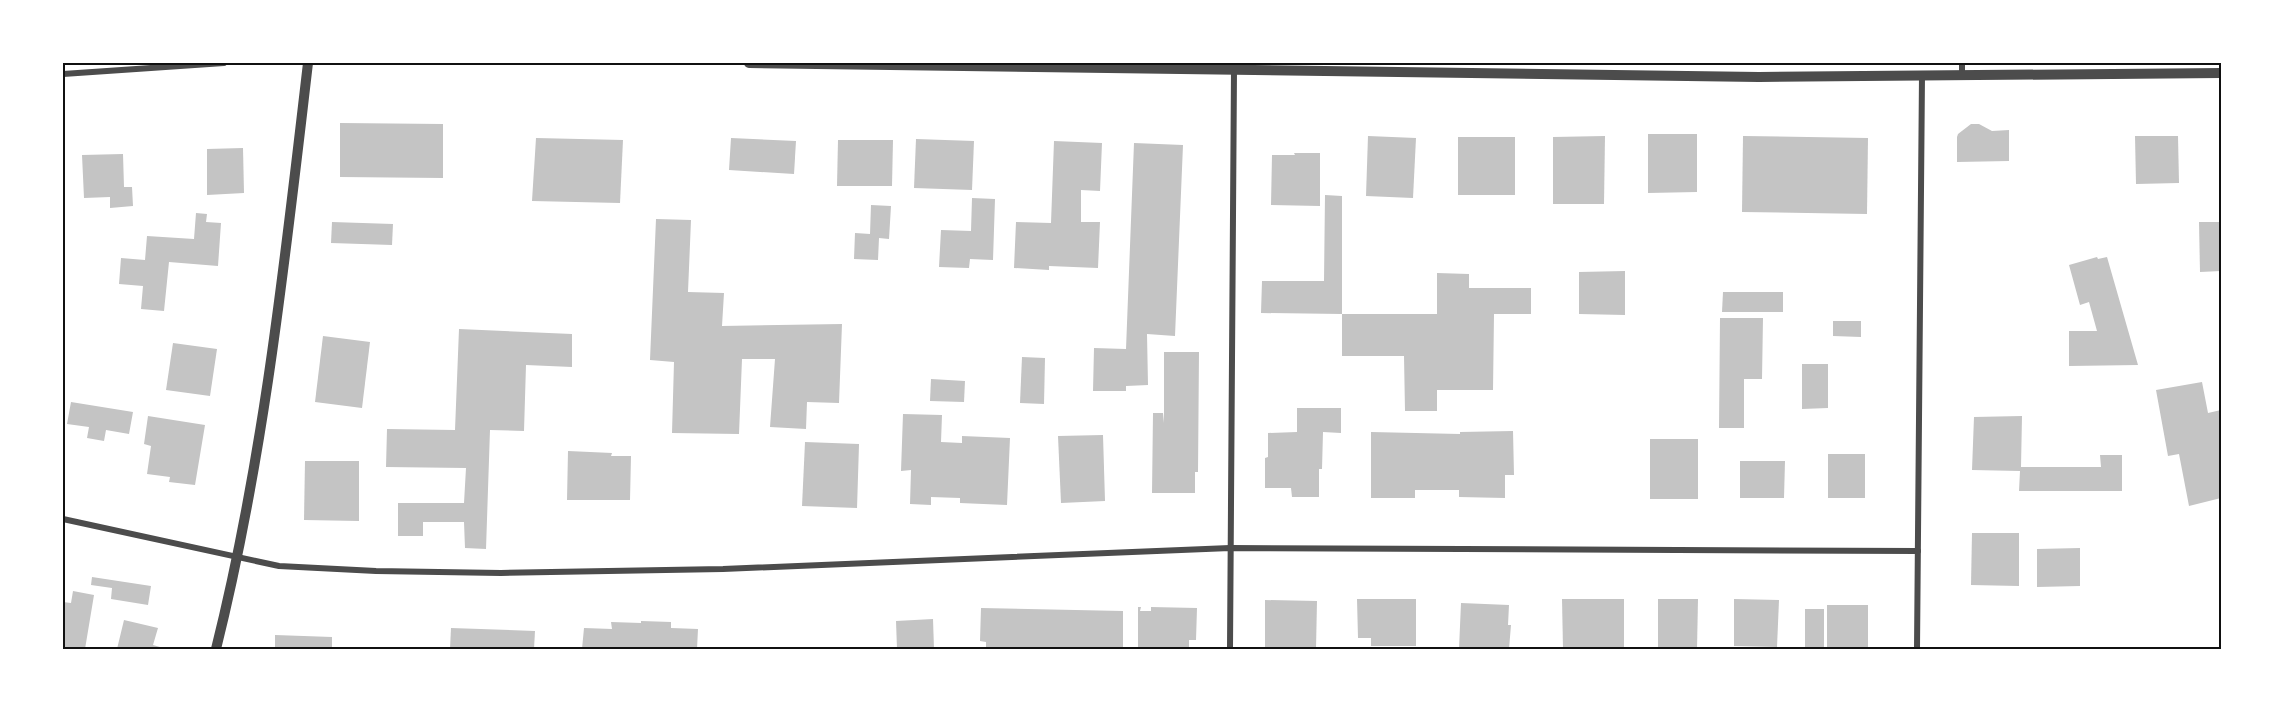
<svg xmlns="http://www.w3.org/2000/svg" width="2284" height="712" font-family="Inter,sans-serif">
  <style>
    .building { fill: #c4c4c4 }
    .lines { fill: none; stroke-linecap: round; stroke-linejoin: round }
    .minor { stroke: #4c4c4c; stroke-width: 6 }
    .tertiary { stroke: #4c4c4c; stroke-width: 10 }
    .neatline { fill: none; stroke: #111; stroke-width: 2 }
  </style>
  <rect width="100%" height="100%" fill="#fff"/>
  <g class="building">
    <polygon points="340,123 443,124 443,178 340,177"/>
    <polygon points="1971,124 1979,124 1992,131 2009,130 2009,161 1957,162 1957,137 1958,134"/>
    <polygon points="1648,134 1697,134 1697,192 1648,193"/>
    <polygon points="1368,136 1416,138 1413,198 1366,196"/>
    <polygon points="1605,136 1604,204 1553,204 1553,137"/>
    <polygon points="1743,136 1868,138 1867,214 1742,212"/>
    <polygon points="2135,136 2178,136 2179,183 2136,184"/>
    <rect x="1458" y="137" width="57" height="58"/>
    <polygon points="536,138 623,140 620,203 532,201"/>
    <polygon points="731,138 796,141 794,174 729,170"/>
    <polygon points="916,139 974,141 972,190 914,188"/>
    <polygon points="838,140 893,140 892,186 837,186"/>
    <polygon points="1054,141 1102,143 1100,191 1081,190 1081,222 1100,222 1098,268 1049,266 1049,270 1014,268 1016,222 1051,223"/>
    <polygon points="1134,143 1183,145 1175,336 1147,334 1148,385 1126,386 1126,391 1093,391 1094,348 1126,349"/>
    <polygon points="243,148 244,193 207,195 207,149"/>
    <polygon points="1294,153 1320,153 1320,206 1271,205 1272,155 1295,155"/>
    <polygon points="123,154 124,187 132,187 133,206 110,208 110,197 84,198 82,155"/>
    <polygon points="1325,195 1342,196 1342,314 1437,314 1437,273 1469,274 1469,288 1531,288 1531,314 1494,314 1493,390 1437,390 1437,411 1405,411 1404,356 1342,356 1342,314 1261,313 1262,281 1324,281"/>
    <polygon points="972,198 995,199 993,260 970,259 969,268 939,267 941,230 971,231"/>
    <polygon points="871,205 891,206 889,239 879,238 878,260 854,259 855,233 870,234"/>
    <polygon points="196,213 207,214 206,222 221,223 218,266 169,262 164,311 141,309 143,286 119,284 121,258 145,260 147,236 194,239"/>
    <polygon points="656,219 691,220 688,292 724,293 722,326 842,324 839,403 807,402 806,429 770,427 775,359 742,359 739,434 672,433 674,362 650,360"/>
    <polygon points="332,222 393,224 392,245 331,243"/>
    <polygon points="2199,222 2221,222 2221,271 2200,272"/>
    <polygon points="2097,257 2098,259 2107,257 2138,365 2069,366 2069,331 2097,331 2089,302 2080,305 2069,265"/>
    <polygon points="1625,271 1625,315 1579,314 1579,272"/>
    <polygon points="1723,292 1783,292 1783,312 1722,312"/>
    <polygon points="1720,318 1763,318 1762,379 1744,379 1744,428 1719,428"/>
    <polygon points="1833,321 1861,321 1861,337 1833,336"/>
    <polygon points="459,329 572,334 572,367 526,365 524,431 490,430 486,549 465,548 464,522 423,522 423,536 398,536 398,503 464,503 466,468 386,467 387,429 455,430"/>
    <polygon points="323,336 370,342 362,408 315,402"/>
    <polygon points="173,343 217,349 210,396 166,390"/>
    <polygon points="1164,352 1199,352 1198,472 1195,472 1195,493 1152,493 1153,413 1163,413 1164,423"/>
    <polygon points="1022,357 1045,358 1044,404 1020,403"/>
    <polygon points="1802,364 1828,364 1828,408 1802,409"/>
    <polygon points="931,379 965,381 964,402 930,401"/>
    <polygon points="2202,382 2208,413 2221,410 2221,498 2189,506 2179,454 2168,456 2156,390"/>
    <polygon points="71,402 133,412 129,434 106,430 104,441 87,438 89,427 67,424"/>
    <polygon points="1297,408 1341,408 1341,433 1323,432 1322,469 1319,469 1319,497 1292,497 1291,488 1265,488 1265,458 1268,457 1268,433 1297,432"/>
    <polygon points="903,414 942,415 941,442 962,443 962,436 1010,438 1007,505 960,503 960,498 931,497 931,505 910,504 911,470 901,471"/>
    <polygon points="148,416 205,425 195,485 169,482 170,477 147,474 151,446 144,444"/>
    <polygon points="2022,416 2021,467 2101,467 2100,455 2122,455 2122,491 2019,491 2020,471 1972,470 1974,417"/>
    <polygon points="1513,431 1514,475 1505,475 1505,498 1459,497 1459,490 1415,490 1415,498 1371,498 1371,432 1460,434 1460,432"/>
    <polygon points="1103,435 1105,501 1061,503 1058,436"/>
    <rect x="1650" y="439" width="48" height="60"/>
    <polygon points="805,442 859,444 857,508 802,506"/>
    <polygon points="568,451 612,453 611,456 631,456 630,500 567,500"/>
    <rect x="1828" y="454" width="37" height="44"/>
    <polygon points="305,461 359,461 359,521 304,520"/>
    <polygon points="1740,461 1785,461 1784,498 1740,498"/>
    <polygon points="1972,533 2019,533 2019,586 1971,585"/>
    <polygon points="2080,548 2080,586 2037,587 2037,549"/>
    <polygon points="92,577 151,586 148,605 111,599 112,588 91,585"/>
    <polygon points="73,591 94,595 85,649 63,649 63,602 71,603"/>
    <polygon points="1357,599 1416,599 1416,646 1371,646 1371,638 1358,638"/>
    <polygon points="1562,599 1624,599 1624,649 1563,649"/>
    <polygon points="1658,599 1698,599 1697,649 1658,649"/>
    <polygon points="1734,599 1779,600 1777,647 1734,646"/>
    <polygon points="1265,600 1317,601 1316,649 1265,649"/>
    <polygon points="1461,603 1509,605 1508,625 1511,625 1509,649 1459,649"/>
    <rect x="1827" y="605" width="41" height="44"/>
    <polygon points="1138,607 1141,607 1140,611 1151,611 1151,607 1197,608 1196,640 1189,640 1189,649 1138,649"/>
    <polygon points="981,608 1123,611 1123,649 986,649 986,642 980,641"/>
    <rect x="1805" y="609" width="19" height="40"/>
    <polygon points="933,619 934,649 897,649 896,621"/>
    <polygon points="124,620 158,628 153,645 160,647 160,649 117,649"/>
    <polygon points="641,621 671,622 671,628 698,629 697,649 582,649 584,628 612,629 611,622 641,623"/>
    <polygon points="451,628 535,631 534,649 450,649"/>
    <polygon points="275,635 332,637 332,649 275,649"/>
  </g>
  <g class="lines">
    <g class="minor">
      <polyline points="63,74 224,63"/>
      <polyline points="1962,75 1962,63"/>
      <polyline points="63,519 279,566 376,571 501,573 723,569 1230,548 1918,551"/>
      <polyline points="1230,649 1234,70"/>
      <polyline points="1917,649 1922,75"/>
    </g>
    <g class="tertiary">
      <polyline points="749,63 1759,77 2221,73"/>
      <path d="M216,649c48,-192 69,-390 92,-586"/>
    </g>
  </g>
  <rect width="2284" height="712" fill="none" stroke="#ffffff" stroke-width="129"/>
  <rect x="64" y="64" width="2156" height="584" class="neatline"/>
</svg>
